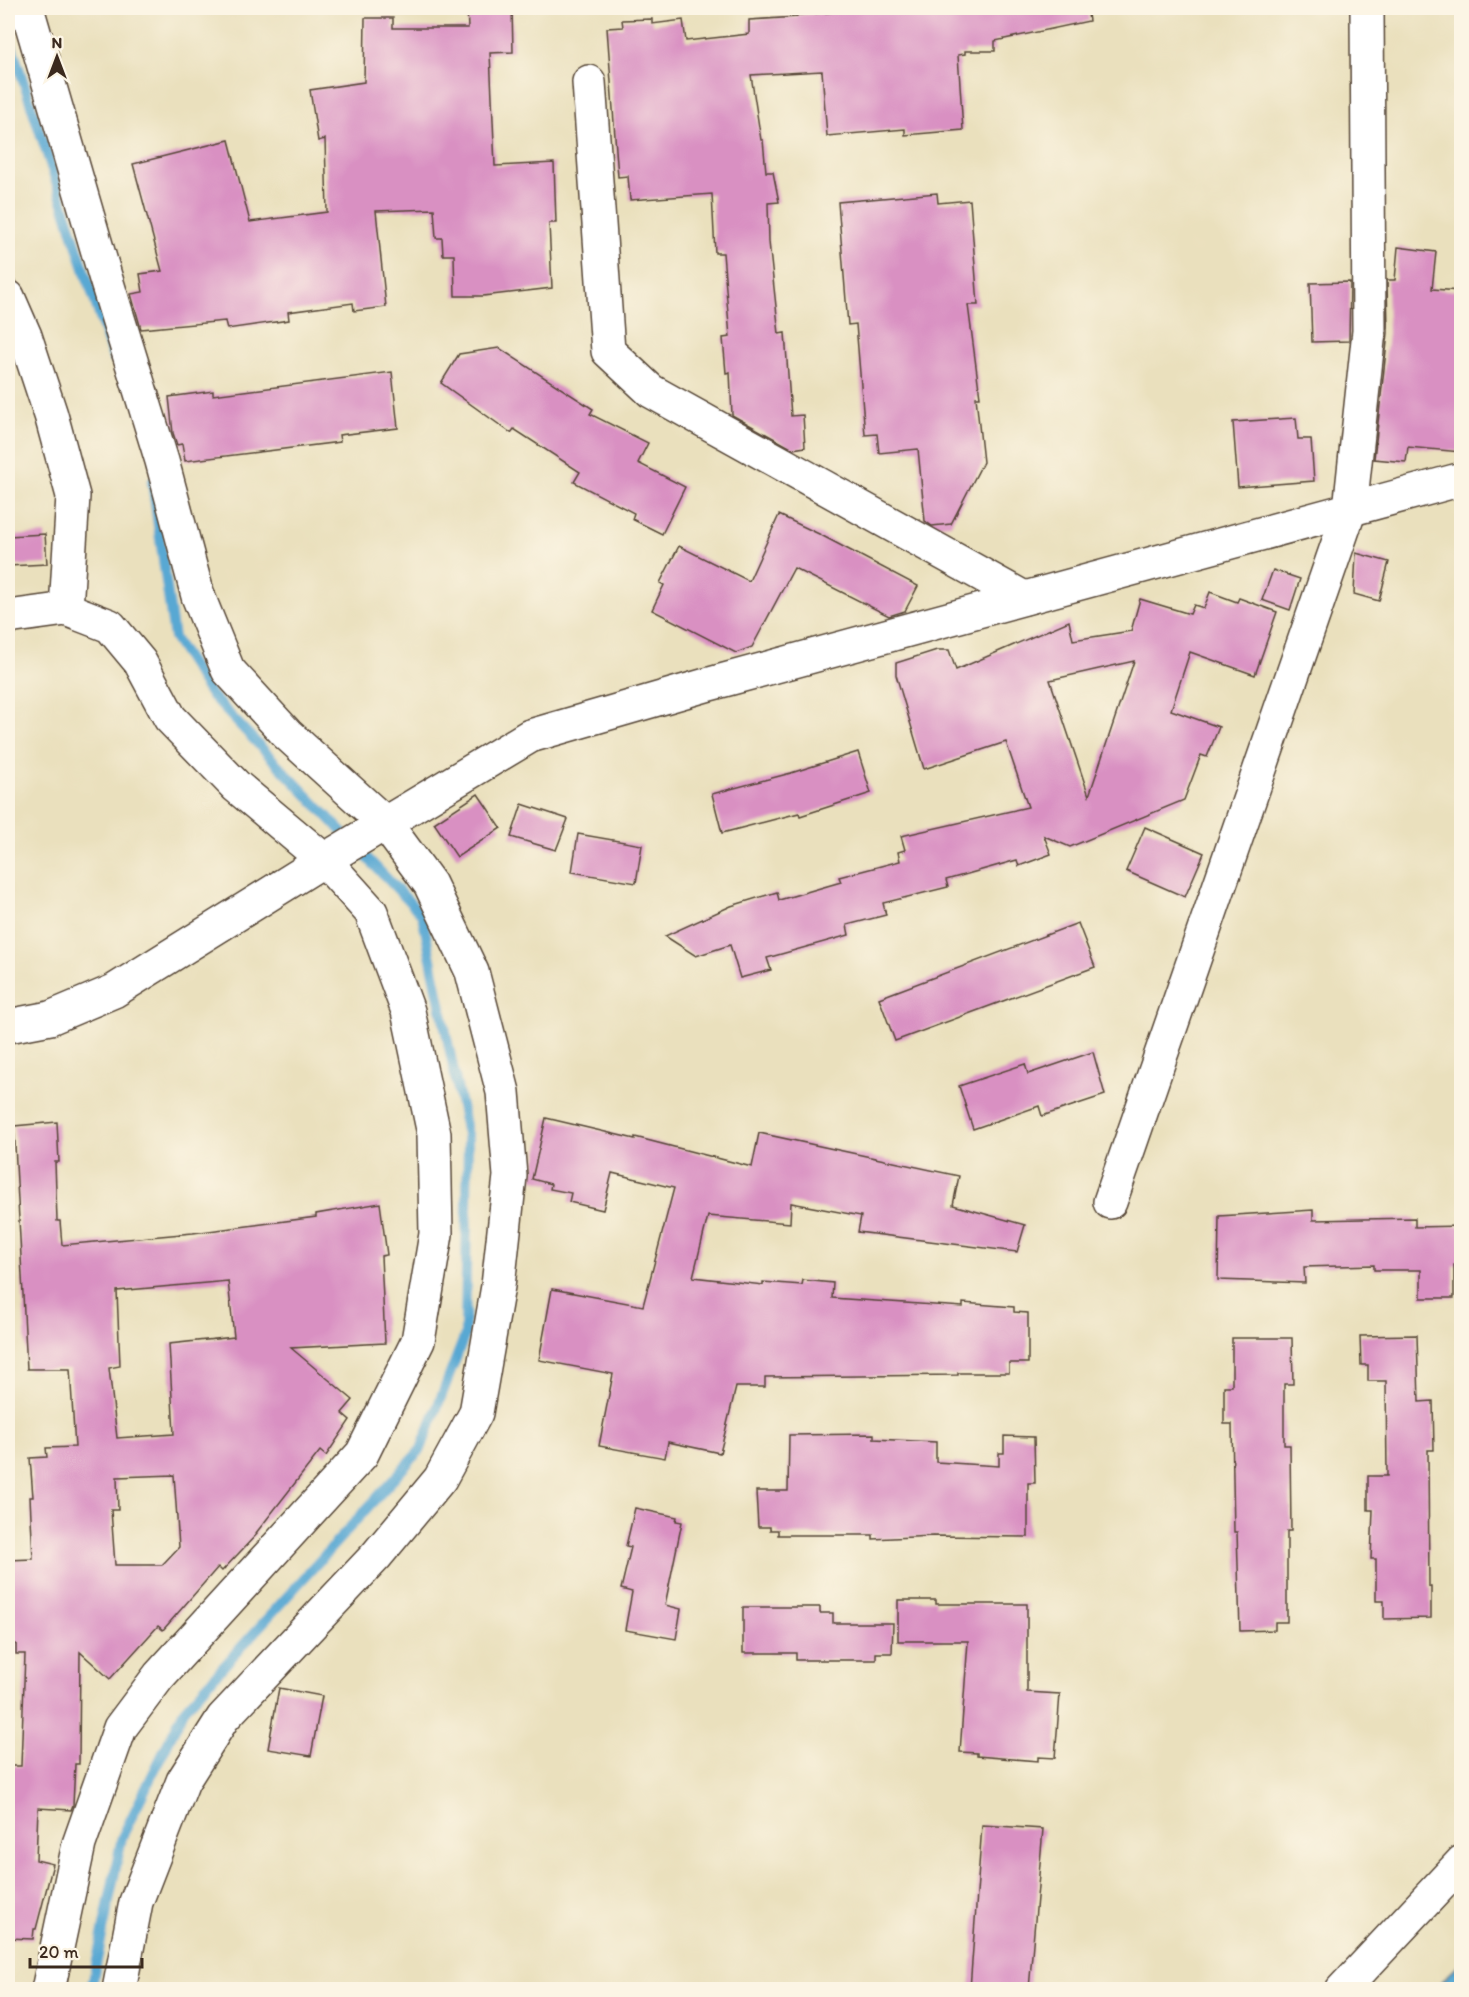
<svg xmlns="http://www.w3.org/2000/svg" width="1469" height="1997" font-family="Itim,sans-serif">
  <style>
    .water { fill: #59a8d3; stroke: #4a6978; stroke-width: 1.5 }
    .lines { fill: none; stroke-linecap: round; stroke-linejoin: round }
    .stream { stroke: #59a8d3; stroke-width: 10 }
    .building { fill: #d990c2; fill-rule: evenodd }
    .minor-casing { stroke: #554536; stroke-width: 36 }
    .minor { stroke: #fff; stroke-width: 33 }
  </style>
  <rect width="100%" height="100%" fill="#fcf5e5"/>
  <filter id="ink" filterUnits="userSpaceOnUse"><feTurbulence type="fractalNoise" baseFrequency=".0167" numOctaves="2"/><feDisplacementMap in="SourceGraphic" scale="12" xChannelSelector="R" yChannelSelector="G"/><feConvolveMatrix kernelMatrix="1 2 1 2 8 2 1 2 1" color-interpolation-filters="sRGB"/></filter>
  <filter id="wash" filterUnits="userSpaceOnUse"><feTurbulence type="fractalNoise" baseFrequency=".008" numOctaves="4" result="noise"/><feDisplacementMap in="SourceGraphic" scale="24" xChannelSelector="R" yChannelSelector="G"/><feGaussianBlur stdDeviation="1.35" result="paint"/><feColorMatrix in="noise" values="0 0 0 0 0 0 0 0 0 0 0 0 0 0 0 0 0 1.4 0 .05"/><feComposite in="paint" operator="in"/></filter>
  <g filter="url(#wash)">
    <rect width="100%" height="100%" fill="#eae0bd"/>
    <polygon class="water" points="1461,1963 1461,1989 1434,1989"/>
    <g class="lines">
      <g class="stream">
        <polyline points="8,34 113,358"/>
        <polyline points="91,1990 122,1837 184,1710 421,1449 465,1335 468,1140 422,915 210,694 174,638 152,482"/>
      </g>
    </g>
    <g id="blocks">
      <g class="building">
        <polygon points="467,8 512,8 513,52 490,53 495,166 554,163 556,223 549,223 552,288 483,296 455,296 454,255 443,255 442,238 436,238 434,209 376,211 386,307 354,311 353,303 288,312 289,320 227,329 225,321 141,329 131,294 143,292 140,274 162,271 133,164 229,140 250,222 327,212 325,139 318,141 310,90 364,82 365,18 393,18 393,28 468,28"/>
        <polygon points="848,8 1087,8 1089,21 995,41 995,51 965,51 965,54 958,55 963,130 905,135 905,129 827,136 822,71 751,75 761,140 763,140 766,172 773,172 779,202 768,203 769,242 779,334 785,333 791,416 803,415 805,447 793,449 732,415 730,372 726,373 723,338 730,337 723,253 715,253 712,194 630,200 628,176 618,177 607,28 623,27 622,20 652,19 652,24 683,20 686,41 749,34 749,20 797,17 796,15 849,11"/>
        <polygon points="937,193 938,203 970,200 978,305 968,305 980,397 976,397 983,462 951,524 932,526 925,521 918,449 879,453 877,434 865,435 856,324 848,325 838,202"/>
        <polygon points="1398,247 1436,252 1432,289 1461,291 1461,452 1408,447 1406,462 1374,459 1388,333 1387,280 1395,280"/>
        <polygon points="1350,282 1349,341 1312,342 1310,283"/>
        <polygon points="499,348 593,409 590,414 648,443 638,463 685,487 662,534 632,519 634,513 574,482 580,472 514,429 511,433 441,383 459,354"/>
        <polygon points="392,372 398,428 339,435 340,442 185,461 182,444 177,445 173,433 169,397 213,391 213,395"/>
        <polygon points="1296,418 1298,439 1311,439 1314,481 1238,487 1233,422"/>
        <polygon points="779,515 819,534 918,586 905,611 889,616 794,568 752,647 736,653 652,610 664,585 660,583 679,546 749,581"/>
        <polygon points="45,534 47,564 8,566 8,536"/>
        <polygon points="1356,553 1389,562 1379,601 1354,594"/>
        <polygon points="1273,570 1300,579 1290,610 1262,600"/>
        <path d="M1210,592l27,10 2,-4 38,14 -22,63 -65,-23 -19,58 48,17 -12,30 -6,-2 -17,45 -114,47 -26,-11 7,18 -32,12 -2,-6 -71,20 2,7 -65,16 3,12 -39,10 2,10 -82,23 4,12 -31,8 -10,-33 -34,11 -31,-20 66,-30 46,-14 2,8 62,-18 -2,-5 61,-16 -2,-9 7,-2 -4,-14 127,-29 -22,-65 -82,27 -28,-94v-12l41,-13h12l7,20 113,-49 4,19 58,-9 9,-32 50,15 4,-9 10,3zM1134,661l-45,135 -39,-116z"/>
        <polygon points="858,752 871,793 800,816 799,813 722,833 712,794 791,773"/>
        <polygon points="478,794 501,828 457,857 434,823"/>
        <polygon points="522,804 568,819 556,850 511,837"/>
        <polygon points="1145,827 1204,853 1185,897 1126,871"/>
        <polygon points="578,834 642,845 636,883 572,872"/>
        <polygon points="1078,923 1095,967 895,1041 879,998"/>
        <polygon points="1093,1052 1105,1095 1042,1116 1039,1106 973,1129 959,1086 1025,1064 1028,1074"/>
        <polygon points="546,1118 635,1139 635,1137 752,1167 759,1133 959,1176 953,1205 1025,1225 1017,1252 858,1232 861,1216 791,1203 790,1223 708,1216 693,1277 763,1285 763,1282 802,1285 803,1280 833,1283 832,1298 963,1307 963,1303 1014,1307 1014,1312 1028,1313 1028,1363 1009,1363 1009,1373 958,1373 958,1375 765,1377 765,1387 736,1387 720,1453 668,1442 665,1458 599,1446 613,1374 539,1360 552,1289 643,1306 674,1188 612,1173 603,1210 569,1202 571,1193 550,1189 551,1184 532,1179"/>
        <path d="M57,1122l2,40h-4l2,59h3l2,24 131,-12 123,-16v-3l64,-11 7,52 -6,1 4,87 -94,5 62,52 -11,13 8,7 -24,36 -6,-5 -64,82 1,1 -35,37 -4,-4 -55,63 -5,-4 -48,53 -30,-27 -1,112h-4l-2,41 -2,5 -33,-2 -2,52 17,4 -17,65h-2l-1,10 -25,-1v-172h13l4,-112h-9v-10h-8v-84l25,-1 -3,-62h3l-3,-39 17,-1 -1,-9 29,-1 -5,-78h-43l-13,-243zM228,1281l6,56 -65,7 5,90 -57,4 -8,-70 11,-2 -3,-75zM174,1475l5,72 -17,18h-47l-4,-55h7l-1,-33z"/>
        <polygon points="1313,1210 1313,1220 1415,1218 1415,1227 1461,1226 1461,1265 1454,1265 1454,1298 1421,1298 1421,1270 1374,1270 1374,1265 1304,1267 1305,1283 1218,1280 1219,1216"/>
        <polygon points="1417,1335 1419,1402 1433,1401 1434,1450 1428,1450 1429,1587 1431,1587 1431,1618 1384,1619 1384,1601 1376,1601 1376,1559 1371,1559 1373,1510 1368,1510 1368,1476 1387,1476 1386,1381 1368,1381 1368,1365 1361,1365 1360,1336"/>
        <polygon points="1232,1338 1292,1338 1293,1384 1284,1384 1284,1445 1290,1445 1291,1531 1287,1531 1287,1622 1275,1622 1275,1630 1240,1631 1237,1532 1234,1532 1232,1424 1224,1424 1224,1386 1232,1386"/>
        <polygon points="874,1434 874,1439 936,1442 936,1462 999,1466 999,1453 1004,1453 1004,1436 1034,1437 1035,1483 1028,1483 1028,1537 933,1536 873,1539 873,1535 778,1535 778,1530 770,1530 770,1527 758,1527 756,1491 788,1491 789,1435"/>
        <polygon points="635,1508 677,1517 676,1521 682,1522 665,1605 681,1609 676,1639 625,1630 632,1592 621,1589 631,1547 626,1546"/>
        <polygon points="898,1600 936,1600 936,1604 1027,1604 1027,1692 1060,1694 1055,1758 1038,1757 1038,1761 977,1756 977,1753 960,1752 968,1641 898,1641"/>
        <polygon points="743,1607 820,1607 820,1613 833,1613 833,1623 893,1623 892,1653 876,1653 876,1660 796,1660 796,1653 743,1653"/>
        <polygon points="279,1688 322,1696 311,1756 268,1749"/>
        <polygon points="982,1825 1043,1829 1029,1989 970,1989"/>
      </g>
    </g>
  </g>
  <g filter="url(#ink)">
    <use href="#blocks" fill-opacity="0" stroke="#554536" stroke-width="1.5"/>
    <g class="lines">
      <defs>
        <g id="minor">
          <polyline points="27,8 105,276 162,461 198,596 228,670 287,734 385,823 430,884 472,972 503,1092 510,1176 498,1286 476,1413 440,1479 376,1556 223,1718 183,1781 136,1902 119,1990"/>
          <polyline points="589,82 608,351 651,391 1024,598"/>
          <polyline points="8,297 25,336 51,415 73,496 66,609"/>
          <polyline points="8,617 66,609 110,626 140,662 170,718 236,786 324,860 371,912 408,1011 434,1134 436,1234 418,1341 362,1454 159,1676 120,1728 79,1844 48,1990"/>
          <polyline points="8,1026 50,1018 114,991 324,860 530,736 706,685 1462,479"/>
          <polyline points="1110,1202 1350,509 1369,331 1367,8"/>
          <polyline points="1342,1990 1462,1862"/>
        </g>
      </defs>
      <use href="#minor" class="minor-casing"/>
      <use href="#minor" class="minor"/>
    </g>
  </g>
  <rect width="1469" height="1997" fill="none" stroke="#fcf5e5" stroke-width="30"/>
  <g transform="translate(57 57)" stroke="#fcf5e5" stroke-width="4.5" paint-order="stroke">
  <path d="M0-4.5L10 22L0 15L-10 22Z" fill="#3b2a1e"/>
  <text y="-9" font-size="16" font-weight="bold" text-anchor="middle" fill="#3b2a1e">N</text>
  </g>
  <path d="M30 1958v9h112v-9" fill="none" stroke="#3b2a1e" stroke-width="3"/>
  <text x="39" y="1958" font-size="18" fill="#3b2a1e" stroke="#fcf5e5" stroke-width="4.5" paint-order="stroke">20 m</text>
</svg>
